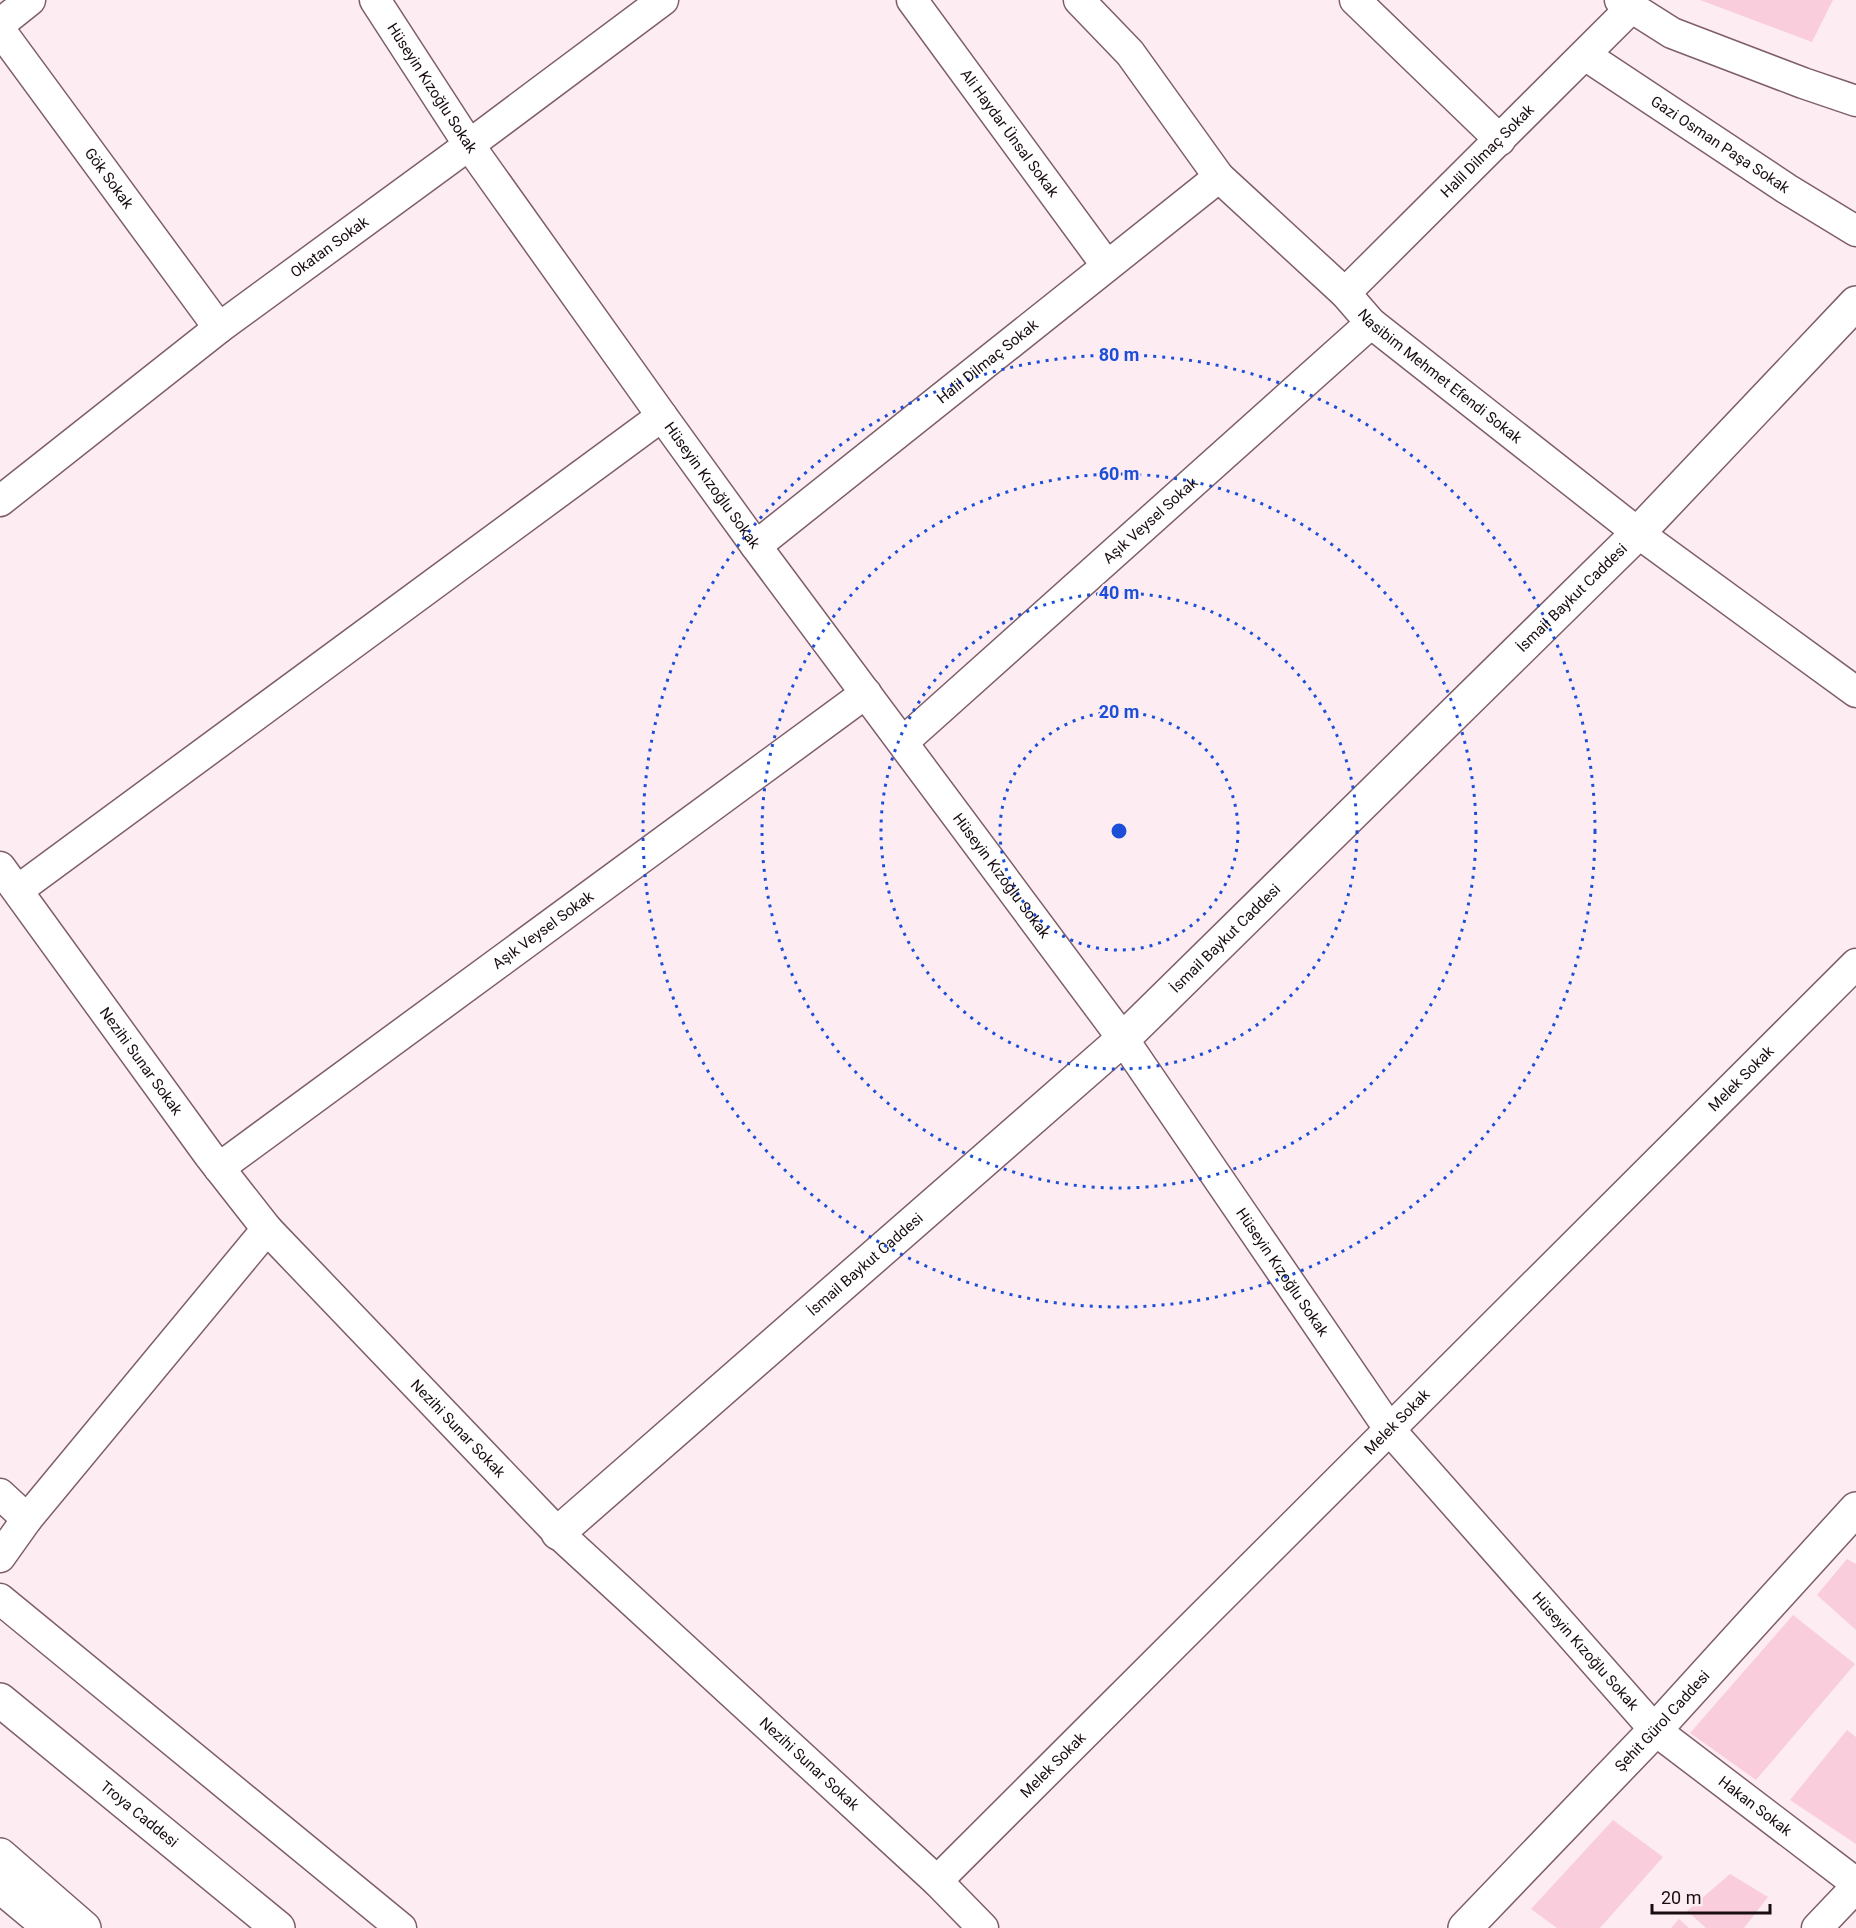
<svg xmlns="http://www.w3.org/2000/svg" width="1856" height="1928" font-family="Roboto,sans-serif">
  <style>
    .building { fill: #facddc }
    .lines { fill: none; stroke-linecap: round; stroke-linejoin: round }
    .street-casing { stroke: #7f5e69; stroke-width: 33 }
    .secondary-casing { stroke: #7f5e69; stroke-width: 36 }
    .street { stroke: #fff; stroke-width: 30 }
    .secondary { stroke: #fff; stroke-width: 33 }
    .ring { fill: none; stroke: #1d4ed8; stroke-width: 3; stroke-dasharray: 3 6 }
    .labels { text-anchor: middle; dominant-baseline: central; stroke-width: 4.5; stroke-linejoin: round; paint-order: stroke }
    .street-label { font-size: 15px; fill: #190d11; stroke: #fdedf2 }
    .centre { fill: #1d4ed8; stroke: #fdedf2; stroke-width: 3 }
    .ring-label { font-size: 18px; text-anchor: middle; font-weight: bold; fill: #1d4ed8; stroke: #fdedf2; stroke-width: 4.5; stroke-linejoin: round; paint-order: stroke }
  </style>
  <rect width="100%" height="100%" fill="#fdedf2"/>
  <g class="building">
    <polygon points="1700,0 1833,0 1812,42"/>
    <polygon points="1847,1559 1856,1564 1856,1630 1817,1595"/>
    <polygon points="1793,1615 1855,1664 1756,1780 1690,1733"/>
    <polygon points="1847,1730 1856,1737 1856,1844 1790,1800"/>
    <polygon points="1613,1820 1663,1857 1600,1928 1557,1928 1531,1909"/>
    <polygon points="1730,1874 1768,1897 1744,1928 1706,1928 1687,1911"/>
    <polygon points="1679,1919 1689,1928 1671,1928"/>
  </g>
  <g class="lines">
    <defs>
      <g id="street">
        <path id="s1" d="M375,0l94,145 193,271 94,130 367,493 267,391 265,300 201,153"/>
        <path id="s2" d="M912,0l195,266"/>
        <path id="s3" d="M1079,0l51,53 89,124 126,116 26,30 267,210 218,159"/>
        <polyline points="1355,0 1500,140"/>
        <polyline points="1620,0 1672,33 1803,83 1856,101"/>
        <polyline points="0,24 30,0"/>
        <path id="s4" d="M0,30l219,298"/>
        <path id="s5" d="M1585,55l202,134 69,42"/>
        <path id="s6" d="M1345,293l286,-285"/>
        <path id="s7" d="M0,501l219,-173 250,-183 194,-145"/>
        <path id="s8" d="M756,546l463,-369"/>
        <path id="s9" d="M903,742l468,-419"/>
        <path id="s10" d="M0,867l209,288 58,74 291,304 379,348 46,47"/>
        <polyline points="18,890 662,416"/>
        <path id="s11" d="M219,1168l647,-475"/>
        <polyline points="0,1494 27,1519 267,1229"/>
        <polyline points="0,1557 27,1519"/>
        <polyline points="0,1599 401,1928"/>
        <path id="s12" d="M937,1881l919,-917"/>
        <polyline points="0,1888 48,1928"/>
        <polyline points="1817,1928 1856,1887"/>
      </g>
      <g id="secondary">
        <path id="s13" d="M558,1533l565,-494 515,-506 218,-230"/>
        <path id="s14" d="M0,1700l278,228"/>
        <polyline points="0,1855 84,1928"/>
        <path id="s15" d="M1465,1928l190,-198 201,-221"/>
      </g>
    </defs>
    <use href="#street" class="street-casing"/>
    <use href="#secondary" class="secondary-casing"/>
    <use href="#street" class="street"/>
    <use href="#secondary" class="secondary"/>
  </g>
  <g class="ring">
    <circle cx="1119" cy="831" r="119"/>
    <circle cx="1119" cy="831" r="238"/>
    <circle cx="1119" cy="831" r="357"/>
    <circle cx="1119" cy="831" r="476"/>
  </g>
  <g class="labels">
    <g class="street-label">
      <text stroke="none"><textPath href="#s1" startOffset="105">Hüseyin Kızoğlu Sokak</textPath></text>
      <text stroke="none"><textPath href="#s2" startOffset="165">Ali Haydar Ünsal Sokak</textPath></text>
      <text stroke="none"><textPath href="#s5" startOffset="162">Gazi Osman Paşa Sokak</textPath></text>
      <text stroke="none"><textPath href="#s6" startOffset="201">Halil Dilmaç Sokak</textPath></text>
      <text stroke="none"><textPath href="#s4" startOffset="184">Gök Sokak</textPath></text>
      <text stroke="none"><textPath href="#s7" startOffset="416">Okatan Sokak</textPath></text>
      <text stroke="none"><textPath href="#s8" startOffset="296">Halil Dilmaç Sokak</textPath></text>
      <text stroke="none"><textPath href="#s3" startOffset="524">Nasibim Mehmet Efendi Sokak</textPath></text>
      <text stroke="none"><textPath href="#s1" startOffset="591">Hüseyin Kızoğlu Sokak</textPath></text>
      <text stroke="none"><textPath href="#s9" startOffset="332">Aşık Veysel Sokak</textPath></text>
      <text stroke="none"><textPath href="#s13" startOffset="1380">İsmail Baykut Caddesi</textPath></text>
      <text stroke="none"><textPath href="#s1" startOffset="1077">Hüseyin Kızoğlu Sokak</textPath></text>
      <text stroke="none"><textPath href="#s11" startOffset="402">Aşık Veysel Sokak</textPath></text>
      <text stroke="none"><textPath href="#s13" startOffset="894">İsmail Baykut Caddesi</textPath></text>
      <text stroke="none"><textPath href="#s10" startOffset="240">Nezihi Sunar Sokak</textPath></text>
      <text stroke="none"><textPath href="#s12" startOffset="1136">Melek Sokak</textPath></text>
      <text stroke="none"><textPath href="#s13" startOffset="408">İsmail Baykut Caddesi</textPath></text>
      <text stroke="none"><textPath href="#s1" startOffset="1563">Hüseyin Kızoğlu Sokak</textPath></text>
      <text stroke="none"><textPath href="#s12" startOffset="650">Melek Sokak</textPath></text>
      <text stroke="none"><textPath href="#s10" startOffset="726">Nezihi Sunar Sokak</textPath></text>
      <text stroke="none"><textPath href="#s1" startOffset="2049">Hüseyin Kızoğlu Sokak</textPath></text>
      <text stroke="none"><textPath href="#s15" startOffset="286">Şehit Gürol Caddesi</textPath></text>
      <text stroke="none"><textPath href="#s10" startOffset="1212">Nezihi Sunar Sokak</textPath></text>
      <text stroke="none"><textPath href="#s12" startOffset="164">Melek Sokak</textPath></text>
      <text stroke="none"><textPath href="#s1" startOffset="2280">Hakan Sokak</textPath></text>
      <text stroke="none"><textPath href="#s14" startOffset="180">Troya Caddesi</textPath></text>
    </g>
  </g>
  <circle cx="1119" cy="831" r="9" class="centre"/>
  <g class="ring-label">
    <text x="1119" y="361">80 m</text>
    <text x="1119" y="480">60 m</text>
    <text x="1119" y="599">40 m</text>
    <text x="1119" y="718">20 m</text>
  </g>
  <path d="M1652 1904v9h118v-9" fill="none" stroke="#190d11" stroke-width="3"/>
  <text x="1661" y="1904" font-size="18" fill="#190d11" stroke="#fdedf2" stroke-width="4.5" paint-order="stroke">20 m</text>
</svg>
